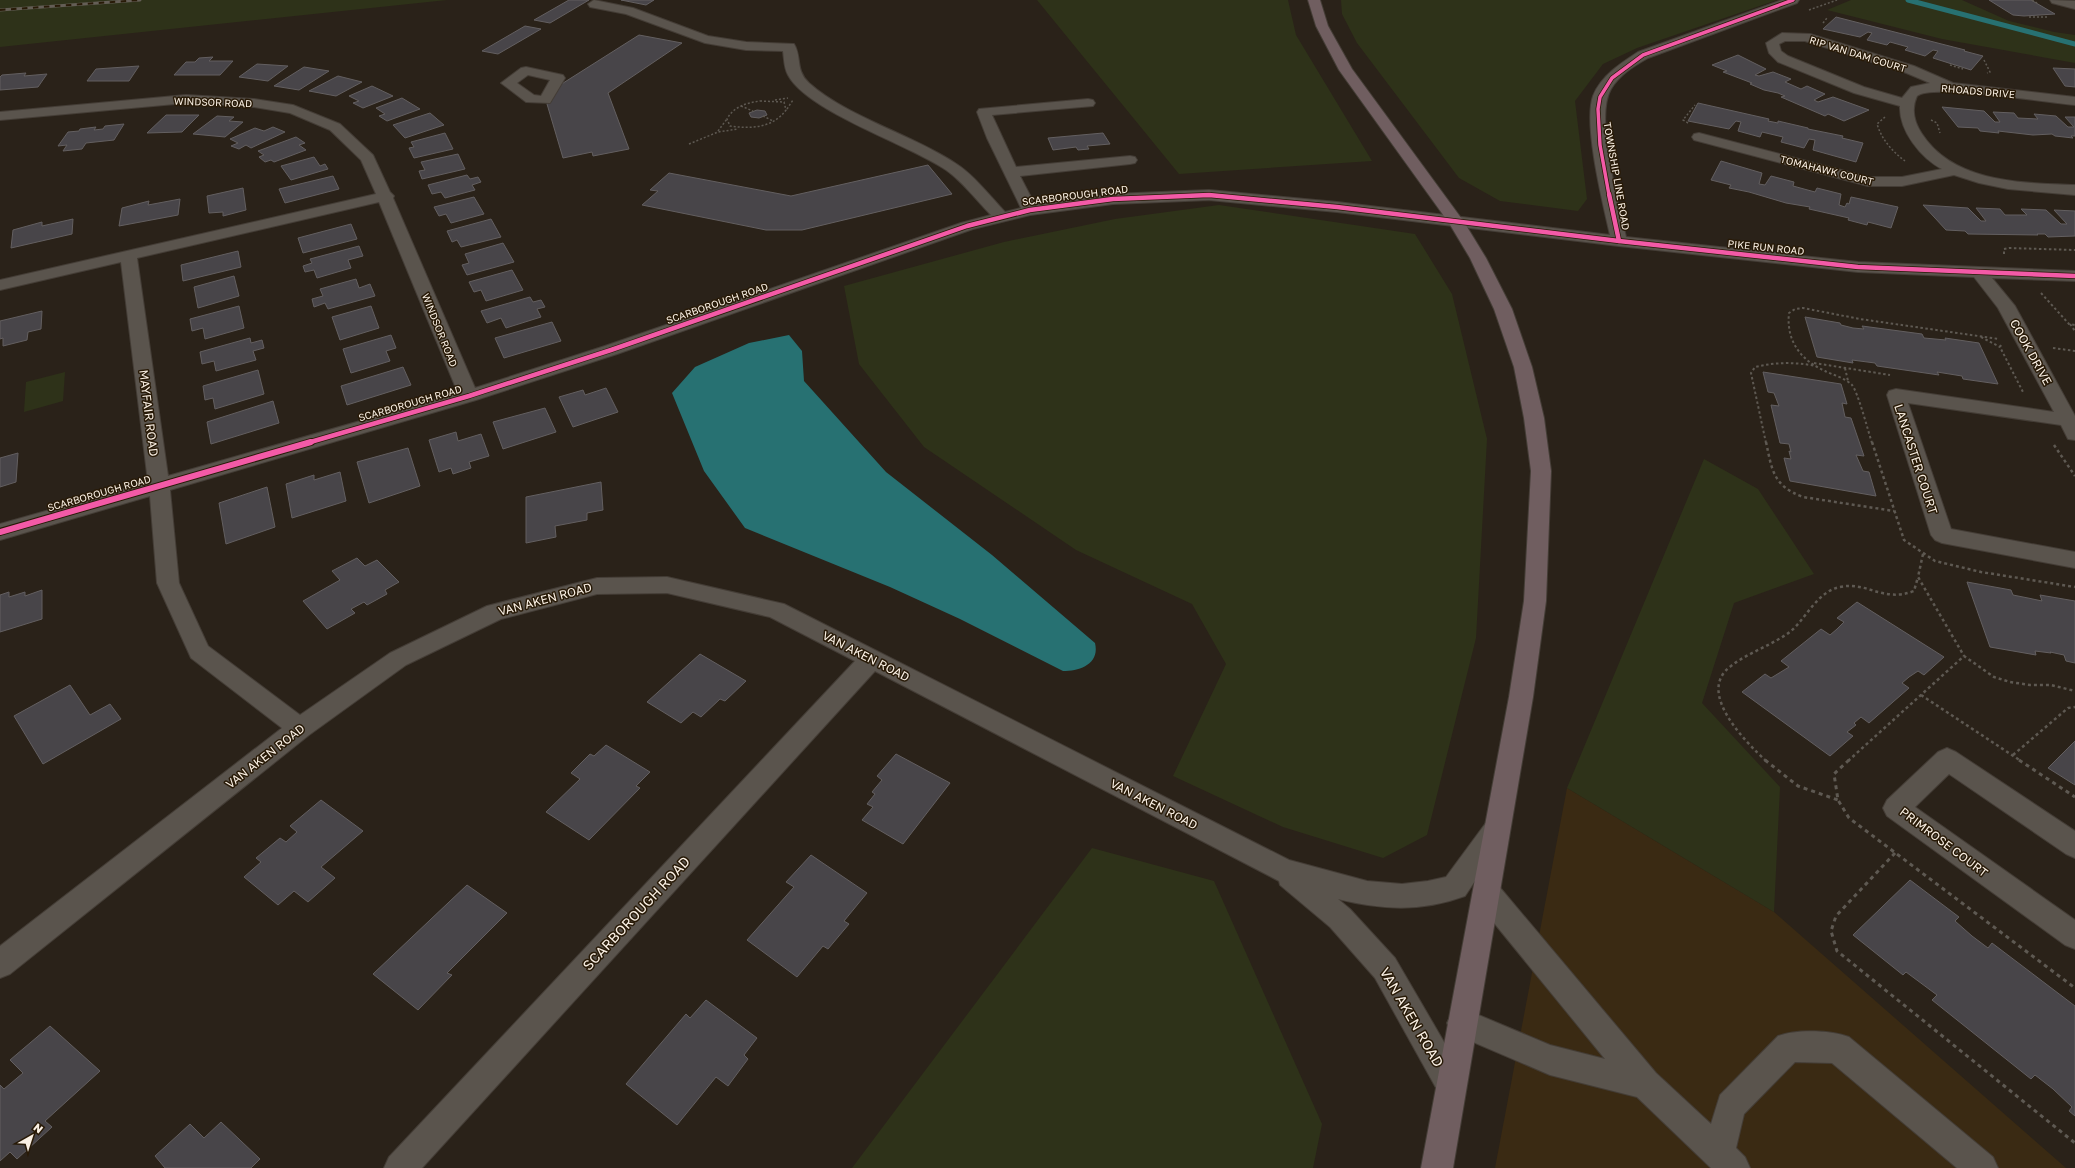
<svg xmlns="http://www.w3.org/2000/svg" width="2075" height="1168" font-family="'Golos Text',sans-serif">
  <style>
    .built { fill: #3a2a13 }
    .green { fill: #2e3219 }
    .water { fill: #277172 }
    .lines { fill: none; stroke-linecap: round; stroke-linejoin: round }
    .stream { stroke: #277172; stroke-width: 5 }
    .building { fill: #484549; stroke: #635f60 }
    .minor-casing { stroke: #443d36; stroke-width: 2 }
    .highway-casing { stroke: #443d36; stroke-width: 2 }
    .path-far3 { stroke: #5e5952; stroke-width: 1.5; stroke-dasharray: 2 2; stroke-linecap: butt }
    .path-far2 { stroke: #5e5952; stroke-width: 2; stroke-dasharray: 2.5 2.5; stroke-linecap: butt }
    .path-far1 { stroke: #5e5952; stroke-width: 2.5; stroke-dasharray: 3 3; stroke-linecap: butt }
    .path { stroke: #5e5952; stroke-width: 3; stroke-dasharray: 4 4; stroke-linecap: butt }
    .minor { fill: #5a544d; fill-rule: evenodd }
    .highway { fill: #705e60; fill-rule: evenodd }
    .rail-casing { stroke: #645e56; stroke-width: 3 }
    .rail { stroke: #281a07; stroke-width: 2; stroke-dasharray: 5.5; stroke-linecap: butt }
    .cycleway-far2-casing { stroke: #281a07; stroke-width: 5 }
    .cycleway-far1-casing { stroke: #281a07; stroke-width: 6 }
    .cycleway-casing { stroke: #281a07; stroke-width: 8 }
    .cycleway-far2 { stroke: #f35aa7; stroke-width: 3.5 }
    .cycleway-far1 { stroke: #f35aa7; stroke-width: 4.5 }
    .cycleway { stroke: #f35aa7; stroke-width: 6 }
    .labels { text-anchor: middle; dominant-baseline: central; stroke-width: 3; stroke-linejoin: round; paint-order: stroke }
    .far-street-label { font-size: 10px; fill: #faf0e4; stroke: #281a07 }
    .street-label { font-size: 12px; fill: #faf0e4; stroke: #281a07 }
    .near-street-label { font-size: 14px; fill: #faf0e4; stroke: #281a07 }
  </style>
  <rect width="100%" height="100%" fill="#2a2219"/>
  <polygon class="built" points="1567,788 1774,912 2066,1168 1495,1168"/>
  <g class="green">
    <polygon points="0,0 447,0 0,47"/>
    <polygon points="1037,0 1288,0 1296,35 1372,161 1179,174"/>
    <polygon points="1341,0 1777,0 1637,48 1603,64 1575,101 1587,199 1578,211 1500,201 1459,178 1357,43 1342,14"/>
    <polygon points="1851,0 1962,0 2009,21 2054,32 2075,35 2075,63 1942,39 1827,10"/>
    <polygon points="1219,205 1415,234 1452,294 1487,439 1476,638 1427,835 1383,858 1283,827 1173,776 1226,664 1192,604 1076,550 924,447 859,364 844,286 1004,242 1115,219"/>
    <polygon points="65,372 63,401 24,412 26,382"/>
    <polygon points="1704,459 1758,489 1814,574 1734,603 1702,703 1780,787 1774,912 1567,788"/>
    <polygon points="1092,848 1214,881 1322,1124 1313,1168 852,1168"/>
  </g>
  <path class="water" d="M789,335l13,16 2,30 82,91 106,83 103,88c5,21 -15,28 -32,28l-103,-52 -70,-32 -145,-59 -41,-57 -32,-78 23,-26 54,-24z"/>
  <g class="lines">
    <polyline class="stream" points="1908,0 2075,44"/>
  </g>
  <g class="building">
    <polygon points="569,0 589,0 550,23 534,20"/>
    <polygon points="621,0 654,0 646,5"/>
    <polygon points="1989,0 2031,0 2055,14 2024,16 2013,15"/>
    <polygon points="1836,17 1965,50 1964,51 1983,56 1971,70 1933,58 1938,51 1933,50 1925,56 1905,50 1908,47 1890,42 1887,45 1867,40 1872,33 1868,32 1860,37 1823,29"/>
    <polygon points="525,26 541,29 498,54 482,51"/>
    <polygon points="639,35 682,43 608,93 629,149 593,156 592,152 563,158 547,104 560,85"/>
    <polygon points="1738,55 1766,69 1755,75 1759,76 1773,72 1791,79 1785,82 1801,89 1807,86 1825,94 1814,100 1818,102 1833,97 1869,110 1844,121 1828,114 1825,116 1781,97 1785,96 1778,93 1764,90 1750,84 1752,83 1723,72 1727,71 1712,65"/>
    <polygon points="213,57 209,61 233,61 220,75 174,75 186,62 195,62 199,58"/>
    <polygon points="257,64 288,66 268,81 239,77"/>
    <polygon points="139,66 129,81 87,81 96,69"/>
    <polygon points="304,67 329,71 299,90 274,86"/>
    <polygon points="2053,68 2075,69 2075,87 2065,86"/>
    <polygon points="26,73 24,76 47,74 38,87 0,90 0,77 2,75"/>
    <polygon points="338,76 362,82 336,96 309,91"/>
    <polygon points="372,86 393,96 363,108 353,103 359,101 349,96"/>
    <polygon points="402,98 420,109 387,121 379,116 385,114 376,108"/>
    <polygon points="1698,103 1769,119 1768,121 1778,123 1778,121 1808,128 1808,129 1843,136 1842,138 1863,143 1856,162 1813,150 1815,140 1809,139 1804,148 1781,142 1783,137 1762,132 1760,137 1738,131 1741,122 1736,121 1729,129 1688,121"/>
    <polygon points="1942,107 1984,111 1995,122 2000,122 1993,112 2014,113 2018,118 2038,119 2034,114 2056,116 2068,127 2074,127 2065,117 2075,117 2075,136 2071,136 2073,138 2055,136 2052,134 2033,135 1998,131 1999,133 1980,131 1978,128 1958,127"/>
    <polygon points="757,110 765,111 767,115 759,118 751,117 749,113"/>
    <polygon points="430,113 444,125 405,138 393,125"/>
    <polygon points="166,115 199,115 182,132 147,133"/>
    <polygon points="217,116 234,117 229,121 243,122 225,137 193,134"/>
    <polygon points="124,124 114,140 86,143 82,149 63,151 67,145 58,146 68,132 79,131 80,129 96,127 94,130 103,129 105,126"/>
    <polygon points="273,127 285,132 251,148 246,145 239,149 231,146 238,143 230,139 255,128 264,131"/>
    <polygon points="445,133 453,149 414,158 409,148 414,147 411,142"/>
    <polygon points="1103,133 1110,144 1087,146 1089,149 1078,150 1076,147 1053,150 1048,138"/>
    <polygon points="296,137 305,143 299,145 306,150 274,162 271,160 265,162 259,157 264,155 258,151"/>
    <polygon points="458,154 465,169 422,179 419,171 425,170 421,162"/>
    <polygon points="314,157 320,166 325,164 328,169 291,180 281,166"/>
    <polygon points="1721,161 1762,173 1759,184 1765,185 1771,176 1794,182 1793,186 1815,192 1817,188 1841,194 1839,205 1845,207 1847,203 1849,204 1851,197 1898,207 1891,228 1868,222 1867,225 1848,220 1849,218 1809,209 1810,207 1786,203 1749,192 1729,188 1731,185 1711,180"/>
    <polygon points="928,165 952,194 802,230 766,230 642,205 658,191 650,190 669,173 791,196"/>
    <polygon points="467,175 470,179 478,177 481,182 472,185 475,190 445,198 441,192 432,194 428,185"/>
    <polygon points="333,176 339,189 285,203 279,189"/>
    <polygon points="243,188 246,210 223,216 223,212 209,213 207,196"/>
    <polygon points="474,197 484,214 451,223 446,214 439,216 434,207"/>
    <polygon points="180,199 178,215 119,226 122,208 149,201 148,205"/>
    <polygon points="1923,205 1968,208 1981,221 1986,221 1976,208 2000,209 2005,215 2027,215 2021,209 2046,210 2061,224 2067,224 2054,210 2075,211 2075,236 2048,237 2045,234 2037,234 2038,235 1968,234 1965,231 1946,230"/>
    <polygon points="73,219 72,234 11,248 13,230 42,222 42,226"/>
    <polygon points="491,219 501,237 461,247 457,240 452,242 447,231"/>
    <polygon points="351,224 357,239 303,253 298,238"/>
    <polygon points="503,243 514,262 467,275 462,265 469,263 465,254"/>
    <polygon points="359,246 363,256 348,260 351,268 317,278 314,270 305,272 303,266 312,263 310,259"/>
    <polygon points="238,251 241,267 183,281 181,265"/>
    <polygon points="512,270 523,290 486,301 481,290 474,292 469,282"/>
    <polygon points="234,276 239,296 198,308 194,287"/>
    <polygon points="356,279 359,288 370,284 375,296 328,309 325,303 314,307 312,299 323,296 320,289"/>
    <polygon points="530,297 533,302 541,300 545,307 537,309 541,317 506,328 501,318 487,323 481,311"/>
    <polygon points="239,306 244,328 205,339 203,328 192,331 190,319"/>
    <polygon points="371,306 379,328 340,340 332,317"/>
    <polygon points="42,311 41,329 28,332 27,340 3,346 3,338 0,339 0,321"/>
    <polygon points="1805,317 1840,323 1841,325 1853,328 1864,329 1862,326 1922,334 1924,338 1946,340 1945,338 1979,343 1998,384 1963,379 1962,376 1937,372 1939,375 1877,366 1875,363 1852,360 1853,363 1817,357"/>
    <polygon points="552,322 561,341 504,358 495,338"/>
    <polygon points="391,335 396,348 386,351 390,361 351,373 343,349"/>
    <polygon points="250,338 251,343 262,340 264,348 253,351 256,360 216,371 214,361 202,364 200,352"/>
    <polygon points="403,367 411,385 347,405 341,386"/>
    <polygon points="258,370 264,394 215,409 213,398 205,400 203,386"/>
    <polygon points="1763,372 1841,384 1847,404 1842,403 1845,417 1851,418 1864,456 1856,455 1863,471 1869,472 1876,496 1790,481 1784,458 1791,459 1789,451 1791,452 1789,444 1780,443 1771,405 1779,406 1774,393 1768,392"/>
    <polygon points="606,388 618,412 573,427 559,397 583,390 585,395"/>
    <polygon points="273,401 279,423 211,444 207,422"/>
    <polygon points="545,408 556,432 503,449 493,422"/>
    <polygon points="456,432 458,441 481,434 489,456 469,462 471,468 453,474 451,468 439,472 429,440"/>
    <polygon points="408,448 420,486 369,503 357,462"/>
    <polygon points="18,453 16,482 0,487 0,458"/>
    <polygon points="340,472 346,501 292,518 286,484 314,475 314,480"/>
    <polygon points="601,482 603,510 587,513 587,520 555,526 556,537 526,543 526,497"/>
    <polygon points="267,487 275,527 226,544 219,503"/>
    <polygon points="357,558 365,566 377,560 399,582 385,590 387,594 367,605 364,602 351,609 355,613 327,629 303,601 340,580 332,571"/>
    <polygon points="1967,582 2011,590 2013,595 2028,598 2042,601 2040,595 2075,601 2075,663 2066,661 2064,655 2050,652 2051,653 2035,651 2036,655 1990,647"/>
    <polygon points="42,590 42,619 0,632 0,595 9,592 9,597 25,592 25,596"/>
    <polygon points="1857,602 1944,657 1924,675 1918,671 1909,677 1902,683 1909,688 1869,723 1861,717 1854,723 1856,725 1847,732 1853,736 1830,756 1742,692 1765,674 1771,678 1789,667 1781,661 1821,629 1830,635 1837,629 1844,622 1837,618"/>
    <polygon points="700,654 746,681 725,701 720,699 701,717 693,712 681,723 647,702"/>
    <polygon points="70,685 90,715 110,704 121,719 43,764 14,716"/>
    <polygon points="2075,741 2075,785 2048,768"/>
    <polygon points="606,745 650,772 636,786 640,788 589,840 546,812 580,779 571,773 590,754 594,756"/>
    <polygon points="896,754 950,783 903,844 862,820 873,807 867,804 875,794 872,792 882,780 877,776"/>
    <polygon points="321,800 363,831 321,867 335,878 308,902 294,891 278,905 244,877 261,862 256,858 280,838 286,842 297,832 290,826"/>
    <polygon points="811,855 867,893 844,921 849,924 828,949 823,946 797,977 747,940 794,887 786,882"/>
    <polygon points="1910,880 1959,917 1955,921 1972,936 1988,948 1992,943 2075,1006 2075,1116 2069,1111 2072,1107 2053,1089 2035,1075 2031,1079 1932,1000 1937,995 1906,972 1903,975 1853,935"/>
    <polygon points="467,885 507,913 447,973 452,975 418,1010 373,974"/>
    <polygon points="706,1000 757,1038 744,1055 748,1059 728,1086 716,1077 677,1125 626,1084 686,1014 690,1018"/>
    <polygon points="50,1026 100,1071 45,1121 52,1127 17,1159 10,1152 0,1161 0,1085 4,1089 23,1073 10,1060"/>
    <polygon points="221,1122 260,1159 251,1168 165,1168 155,1156 190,1124 204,1138"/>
  </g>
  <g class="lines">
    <defs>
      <g id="minor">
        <path d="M594,0l39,8 75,28 38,6 48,2c8,13 1,26 15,39 38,34 102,51 146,80 19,12 34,32 50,49l16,-4 -34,-70 -10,-26 2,-3 109,-10 5,1 2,3 -2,3 -101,9 24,52 114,-11 5,1 2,3 -2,3 -5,1 -110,12 15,29 78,-11 96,-4 128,12 273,33c-7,-31 -27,-111 -17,-139 8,-20 28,-33 45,-44l144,-52h17l-2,3 -149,55c-14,8 -29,17 -37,31 -17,29 8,115 15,148l232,25 217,9v10l-83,-3 23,28 60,110v24l-7,-1 -7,-14 -153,-22 43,126 124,23v16l-133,-25 -7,-3 -4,-5 -44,-140 2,-4 7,-2 158,23 -56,-104 -24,-31 -116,-5 -239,-26 -282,-34 -128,-12 -96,4 -83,11 -57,14 -356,125 -141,46 -306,90 9,93 29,63 92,69 90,-62 97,-47 110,-28 70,-1 117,27 505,256 78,21 35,3 26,-3 18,-4 42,-57 9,-4 9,4 4,8 -45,68c-43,16 -84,14 -127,3l12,10 45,49 67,115 4,11 -4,11 -11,4 -11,-4 -65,-117 -45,-51 -50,-42 -1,-4 -404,-210 -453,497h-38l5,-11 466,-496 -85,-44 -103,-24 -70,1 -96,25 -95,46 -97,70 -299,239 -10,4v-32l282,-218 -91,-70 -34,-75 -7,-87 -150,44v-16l148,-42 -27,-220 -121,28v-10l376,-86 -15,-34 -31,-30 -40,-17 -36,-6 -68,-4 -186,17v-8l186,-17 68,4 39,6 47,19 33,31 17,37 4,4 -1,2 82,190 130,-42 356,-123 30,-8c-15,-15 -28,-33 -45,-45 -38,-26 -138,-58 -158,-95 -4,-7 -4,-17 -5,-24l-37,-1 -41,-7 -79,-29 -36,-7 -2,-3zM379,202l79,191 -290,83 -31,-218z"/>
        <polygon points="2050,0 2075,1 2075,9 2052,3"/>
        <path d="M1782,33l28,1 104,32 39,17 122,14v8c-26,-2 -143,-22 -158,-9 -6,13 -3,26 5,38 32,49 100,49 153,51v10l-67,-6 -29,-6 -25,-8 -52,11h-34l-174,-46 -2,-3 2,-3 5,-1 169,44h34l40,-8c-21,-11 -43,-38 -42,-63l-46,-13 -76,-31 -9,-9 -3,-10zM1785,41h20l99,31 26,11 -19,4 -9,11 -38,-11 -76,-31 -7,-5 -2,-7z"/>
        <path d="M526,67l37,8 2,3 -15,25 -24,-1 -25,-19 20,-15zM528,75l22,5 -9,16 -7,-1 -17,-12z"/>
        <polygon points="1947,748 1956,752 2075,831 2075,858 2066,854 1949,774 1915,807 2075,920 2075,949 2065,945 1887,816 1883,808 1887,800 1938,752"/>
        <path d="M1487,880l10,4 159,189 55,51 9,-29 58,-59c18,-7 53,-6 71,1l144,120 5,11h-41l-125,-105 -37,-1 -51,52 -8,34 9,9 5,11h-39l-74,-71 -87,-22 -98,-42 -5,-10 5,-10 10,-5 88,37 55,14 -128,-157 -4,-9 4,-9z"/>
      </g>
      <polygon id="highway" points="1308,0 1320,0 1328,26 1352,69 1464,222 1486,258 1512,309 1532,367 1544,418 1551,471 1546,601 1533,697 1453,1168 1421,1168 1509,697 1524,601 1531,471 1524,418 1514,367 1494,309 1470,258 1449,223 1339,70 1316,26"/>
    </defs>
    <use href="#minor" class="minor-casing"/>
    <use href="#highway" class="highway-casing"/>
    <g class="path-far3">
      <polyline points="2032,0 2037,3"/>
      <polyline points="1809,10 1837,0"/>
      <polyline points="2029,17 2049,17"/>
      <polyline points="1823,23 1827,18"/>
      <polyline points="1984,60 1990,72 1987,73"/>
      <polyline points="1950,65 1963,69"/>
      <polyline points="775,100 788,98"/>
      <path d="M760,101l24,1 2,8c-13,18 -35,19 -56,16l-3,-7c7,-13 20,-16 33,-18z"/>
      <polyline points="741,106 753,111"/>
      <polyline points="787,109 793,100"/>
      <polyline points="763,116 773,121"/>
      <path d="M1885,117l-8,7c5,16 15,27 28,37"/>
      <polyline points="1931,120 1937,123 1940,133"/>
      <polyline points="1688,123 1683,120 1695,105"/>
      <polyline points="718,131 727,119"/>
      <polyline points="689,144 718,132 738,129"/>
    </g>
    <g class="path-far2">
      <polyline points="2004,254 2004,249 2009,248 2075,250"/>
      <polyline points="2041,293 2069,324 2075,325"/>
      <polyline points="2070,324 2075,331"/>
      <polyline points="1981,337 2000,347"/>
      <polyline points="2001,345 2000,347 2024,394"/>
      <polyline points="2053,348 2075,351"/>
      <polyline points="1814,363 1890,375"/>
      <polyline points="1845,368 1848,381"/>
      <path d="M1766,443l-15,-70 4,-6c21,-5 40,-5 61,-1"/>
      <path d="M1872,443c-4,-12 -14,-51 -20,-58 -7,-7 -19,-10 -27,-14 -25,-11 -39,-31 -36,-58l6,-4 8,-1 57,11 139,20"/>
    </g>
    <g class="path-far1">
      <path d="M1766,442c6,28 7,44 37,55l91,14"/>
      <polyline points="1872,442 1904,540 1935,561 1981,572 2075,587"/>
      <polyline points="2054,445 2075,476"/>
      <polyline points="1923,554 1918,577 1964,656"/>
      <polyline points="1921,695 2021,761"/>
      <polyline points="2013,755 2068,708 2075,707"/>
      <path d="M1766,761c-20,-19 -71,-69 -35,-95 18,-14 42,-21 60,-35 16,-14 27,-40 49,-44 27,-6 43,16 74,4l4,-14"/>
      <polyline points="1848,761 1964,656 1994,677 2010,682 2030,685 2051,685 2075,691"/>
    </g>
    <g class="path">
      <polyline points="1765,760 1798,786 1838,800"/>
      <polyline points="1849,760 1834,774 1838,800 1849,818 2075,988"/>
      <polyline points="2019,760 2075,797"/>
      <polyline points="1895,853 1836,916 1831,931 1837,951 2075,1143"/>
    </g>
    <use href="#minor" class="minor"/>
    <use href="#highway" class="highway"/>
    <defs>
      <polyline id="rail" points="0,10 140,0"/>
    </defs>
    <use href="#rail" class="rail-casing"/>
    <use href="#rail" class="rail"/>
    <defs>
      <polyline id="cycleway-far2" points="1609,195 1600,145 1598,109 1600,97 1612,78 1643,55 1793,0"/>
      <g id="cycleway-far1">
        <polyline points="1609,194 1619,241"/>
        <polyline points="307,443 469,396 611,350 967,226 1030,210 1113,199 1209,195 1337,207 1619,241 1858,267 2075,276"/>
      </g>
      <polyline id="cycleway" points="0,532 311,442"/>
    </defs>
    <use href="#cycleway-far2" class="cycleway-far2-casing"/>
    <use href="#cycleway-far1" class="cycleway-far1-casing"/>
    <use href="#cycleway" class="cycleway-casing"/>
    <use href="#cycleway-far2" class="cycleway-far2"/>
    <use href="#cycleway-far1" class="cycleway-far1"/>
    <use href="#cycleway" class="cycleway"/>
  </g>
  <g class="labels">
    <g class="far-street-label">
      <text transform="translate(1858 54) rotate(17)">RIP VAN DAM COURT</text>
      <text transform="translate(1978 91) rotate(5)">RHOADS DRIVE</text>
      <text transform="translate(213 102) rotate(2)">WINDSOR ROAD</text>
      <text transform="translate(1827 170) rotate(14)">TOMAHAWK COURT</text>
      <text transform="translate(1617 176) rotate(80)">TOWNSHIP LINE ROAD</text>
      <text transform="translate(1075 195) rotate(-7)">SCARBOROUGH ROAD</text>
      <text transform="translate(1766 247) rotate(6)">PIKE RUN ROAD</text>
      <text transform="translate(717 303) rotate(-19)">SCARBOROUGH ROAD</text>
      <text transform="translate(440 330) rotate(68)">WINDSOR ROAD</text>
      <text transform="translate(410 403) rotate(-16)">SCARBOROUGH ROAD</text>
      <text transform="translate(99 493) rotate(-16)">SCARBOROUGH ROAD</text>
    </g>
    <g class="street-label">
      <text transform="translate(2031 352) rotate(61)">COOK DRIVE</text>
      <text transform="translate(149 413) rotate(83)">MAYFAIR ROAD</text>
      <text transform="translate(1916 459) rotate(72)">LANCASTER COURT</text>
      <text transform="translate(545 599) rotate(-15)">VAN AKEN ROAD</text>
      <text transform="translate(866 656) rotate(27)">VAN AKEN ROAD</text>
      <text transform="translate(265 756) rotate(-38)">VAN AKEN ROAD</text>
      <text transform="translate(1154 804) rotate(27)">VAN AKEN ROAD</text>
      <text transform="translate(1944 842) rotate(37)">PRIMROSE COURT</text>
    </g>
    <g class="near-street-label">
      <text transform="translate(636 913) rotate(-47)">SCARBOROUGH ROAD</text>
      <text transform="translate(1412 1017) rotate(60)">VAN AKEN ROAD</text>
    </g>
  </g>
  <g transform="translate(32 1136) rotate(39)" stroke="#281a07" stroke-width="3" paint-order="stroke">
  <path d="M0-3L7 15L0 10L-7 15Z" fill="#faf0e4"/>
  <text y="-6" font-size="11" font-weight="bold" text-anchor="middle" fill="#faf0e4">N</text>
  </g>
</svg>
